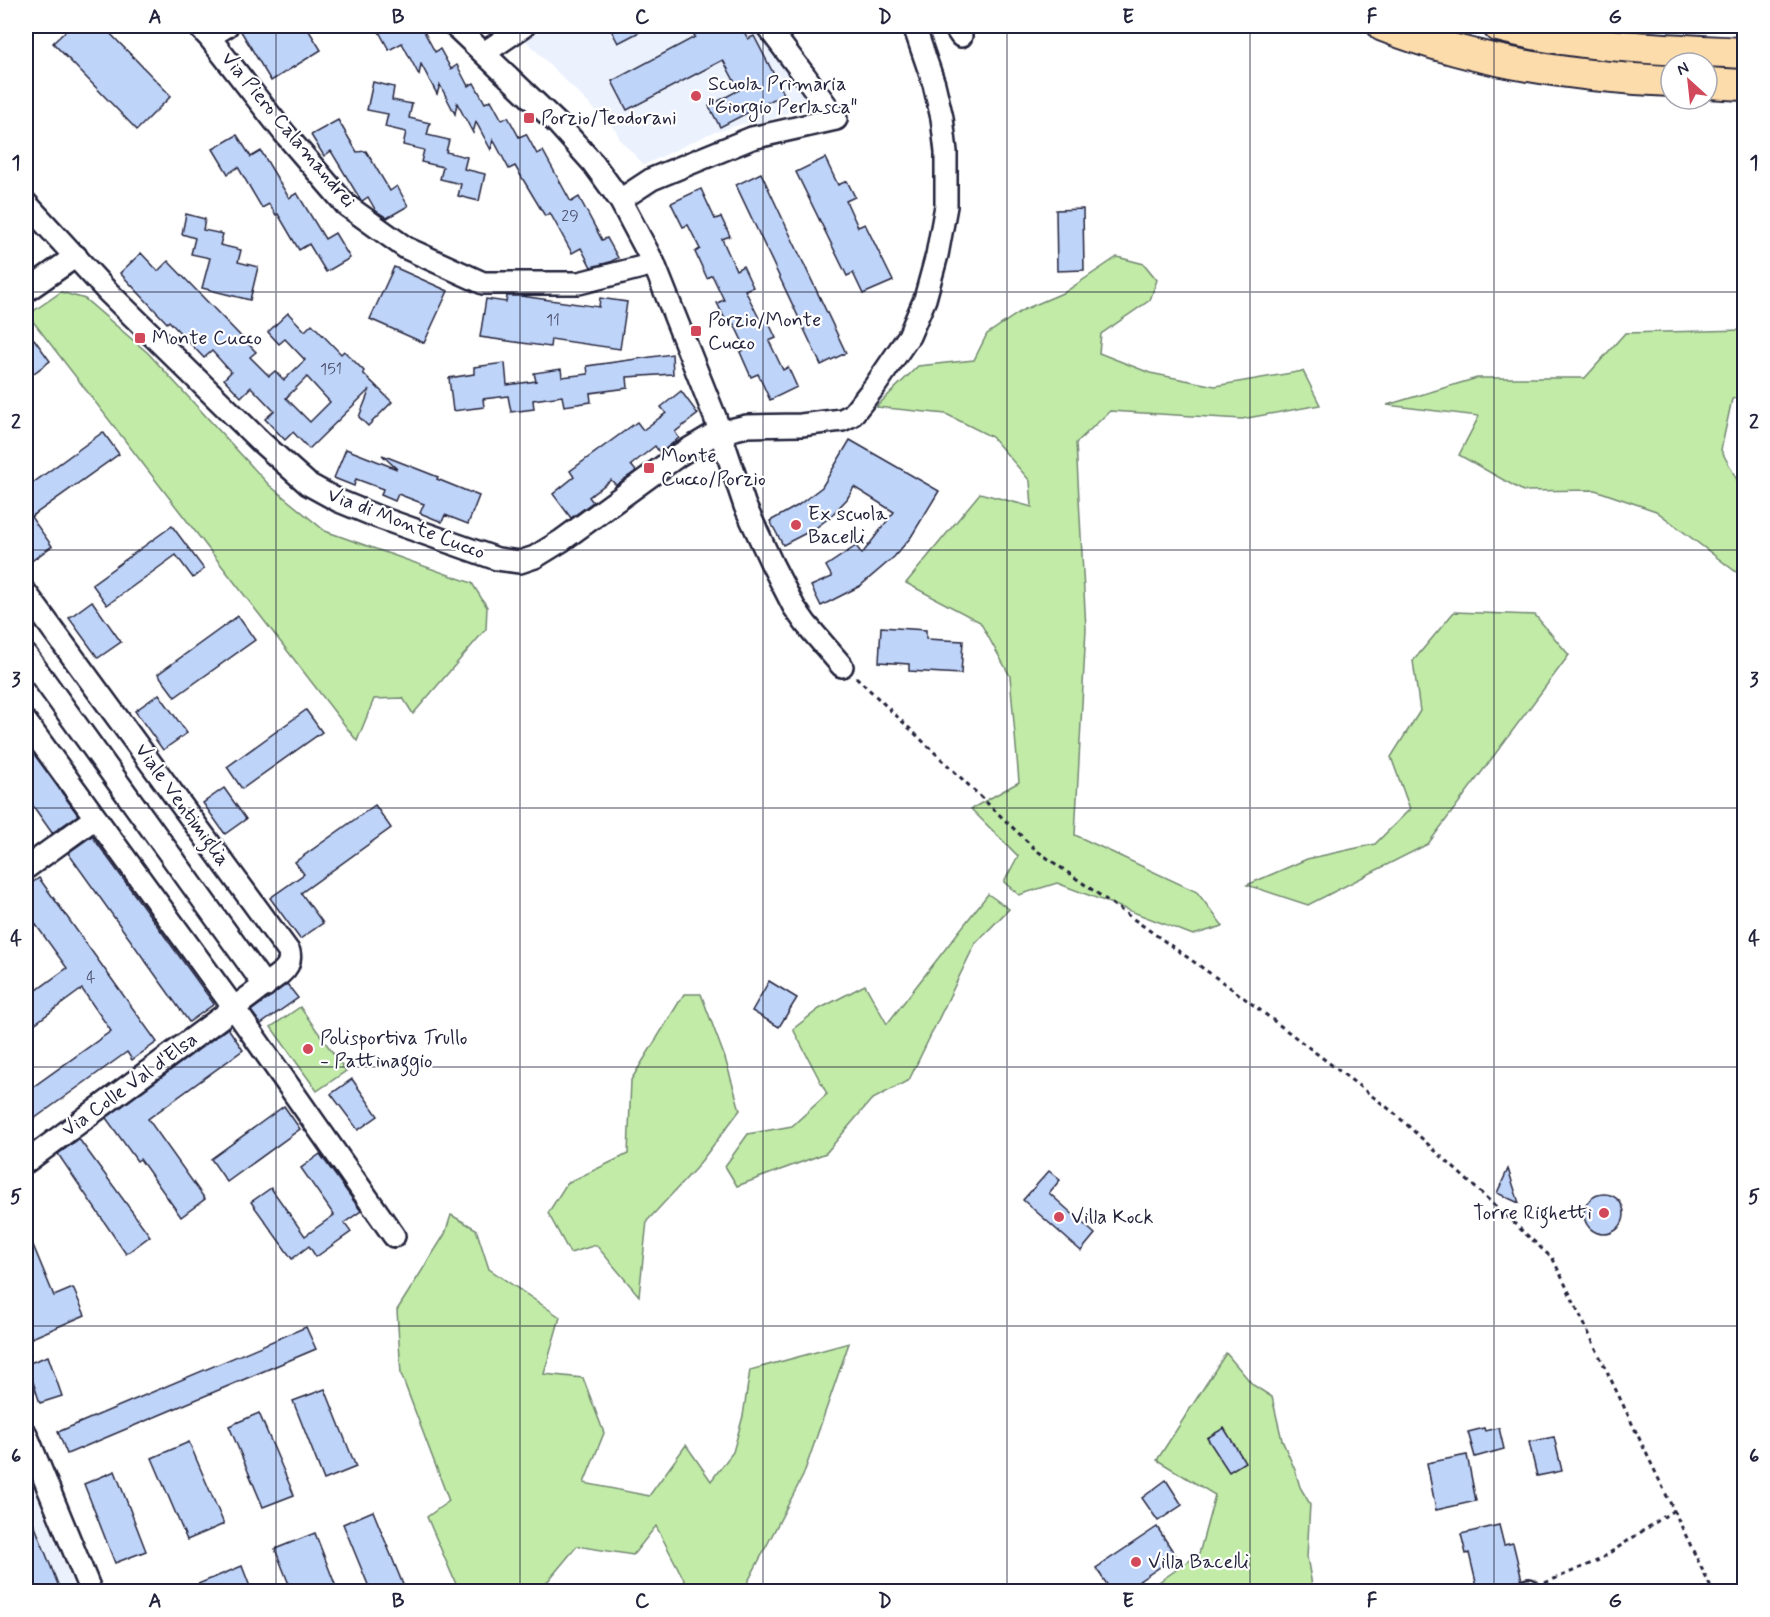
<svg xmlns="http://www.w3.org/2000/svg" width="1770" height="1617" font-family="Mynerve,sans-serif">
  <style>
    .built { fill: #ecf2fd }
    .green { fill: #c1eba7; stroke: #728671; stroke-width: 1.5 }
    .building { fill: #bfd4f9; stroke: #22223b; stroke-width: 1.5; fill-rule: evenodd }
    .lines { fill: none; stroke-linecap: round; stroke-linejoin: round }
    .minor-casing { stroke: #22223b; stroke-width: 26 }
    .highway-casing { stroke: #22223b; stroke-width: 34 }
    .path { stroke: #22223b; stroke-width: 3; stroke-dasharray: 4.5 4.5; stroke-linecap: butt }
    .minor { stroke: #fff; stroke-width: 21 }
    .highway { stroke: #fddcac; stroke-width: 30 }
    .grid { fill: none; stroke: #22223b; stroke-width: 1.5; stroke-opacity: 0.55 }
    .poi-dot { fill: #d1495b; stroke: #fff; stroke-width: 2 }
    .labels { text-anchor: middle; dominant-baseline: central; stroke-width: 4.5; stroke-linejoin: round; paint-order: stroke }
    .number-label { font-size: 16px; fill: #494e6a }
    .poi-label { font-size: 20px; fill: #22223b; stroke: #fff; text-anchor: start }
    .street-label { font-size: 20px; fill: #22223b; stroke: #fff }
    .neatline { fill: none; stroke: #22223b; stroke-width: 2 }
    .grid-label { font-size: 20px; text-anchor: middle; font-weight: bold; fill: #22223b }
  </style>
  <rect width="100%" height="100%" fill="#fff"/>
  <filter id="ink" filterUnits="userSpaceOnUse"><feTurbulence type="fractalNoise" baseFrequency=".0167" numOctaves="2"/><feDisplacementMap in="SourceGraphic" scale="12" xChannelSelector="R" yChannelSelector="G"/><feConvolveMatrix kernelMatrix="1 2 1 2 8 2 1 2 1" color-interpolation-filters="sRGB"/></filter>
  <g filter="url(#ink)">
    <g class="built">
      <polygon points="546,26 755,26 810,94 811,102 808,105 763,122 743,124 709,134 644,165 620,140 616,131 525,40"/>
      <polygon points="26,1469 76,1591 26,1591"/>
    </g>
    <g class="green">
      <polygon points="1117,257 1144,264 1157,280 1150,300 1101,334 1099,353 1150,373 1215,386 1303,371 1320,405 1242,419 1110,411 1076,443 1086,629 1075,835 1197,892 1223,926 1193,935 1057,883 1019,895 1004,882 1018,856 971,809 1019,782 1010,676 980,622 906,583 980,493 1032,507 1030,481 992,437 946,414 876,407 918,366 974,360 987,334 1023,310 1065,292"/>
      <polygon points="61,292 85,299 148,353 269,485 325,531 472,583 487,607 486,629 413,714 403,698 374,699 357,741 28,315"/>
      <polygon points="1744,330 1744,396 1732,399 1721,450 1744,493 1744,578 1656,511 1595,490 1523,491 1459,455 1479,416 1387,405 1477,378 1585,378 1625,333"/>
      <polygon points="1454,612 1535,615 1569,655 1428,844 1308,905 1247,885 1307,859 1375,844 1410,809 1391,757 1420,711 1413,661"/>
      <polygon points="988,894 1009,909 975,944 909,1080 871,1100 826,1153 737,1186 725,1166 748,1134 792,1126 827,1094 793,1029 819,1009 865,985 887,1024"/>
      <polygon points="684,994 701,994 725,1058 740,1110 696,1168 647,1221 639,1296 596,1245 570,1253 548,1213 567,1183 628,1154 631,1080"/>
      <polygon points="300,1007 346,1071 317,1091 271,1027"/>
      <polygon points="451,1215 476,1229 489,1269 560,1317 544,1374 583,1378 604,1433 584,1483 649,1496 686,1445 711,1481 733,1452 743,1416 750,1370 849,1343 803,1476 743,1591 690,1591 656,1526 633,1555 577,1546 542,1588 544,1591 459,1591 427,1517 449,1501 401,1374 397,1310 445,1234"/>
      <polygon points="1226,1353 1253,1385 1272,1397 1282,1440 1295,1470 1300,1487 1310,1504 1307,1557 1312,1585 1309,1592 1159,1592 1156,1584 1199,1554 1215,1495 1157,1460"/>
    </g>
    <g class="building">
      <polygon points="71,26 103,26 171,96 137,130 53,43"/>
      <polygon points="240,26 306,26 321,50 271,81 239,28"/>
      <polygon points="376,26 421,26 435,52 440,49 451,69 457,65 468,86 474,83 485,103 491,100 502,120 508,117 519,137 526,134 537,154 543,151 571,202 579,197 602,240 607,238 618,258 610,262 591,267 581,248 572,253 550,213 545,216 515,166 509,169 493,139 491,150 476,122 473,133 457,103 455,114 440,85 437,94 421,64 419,75 402,43 389,50"/>
      <polygon points="609,26 651,26 618,43"/>
      <polygon points="697,26 741,26 748,39 754,36 784,94 720,127 709,106 739,90 723,60 627,110 612,81 695,37 694,35 700,32"/>
      <polygon points="373,82 394,87 392,100 412,104 409,118 430,123 427,135 449,140 446,152 467,157 464,169 485,174 479,201 458,196 461,184 440,179 443,167 421,162 424,150 403,145 406,132 385,127 388,114 367,110"/>
      <polygon points="338,120 357,152 366,151 390,191 397,186 408,206 387,218 376,211 368,197 362,201 360,199 331,151 324,156 311,135"/>
      <polygon points="237,135 251,157 261,151 289,198 297,193 325,239 335,233 350,258 326,272 309,244 299,250 278,214 276,215 269,204 262,208 238,167 228,174 213,149"/>
      <polygon points="825,158 838,185 847,181 855,197 846,201 858,227 865,224 893,281 863,294 853,273 847,276 796,172"/>
      <polygon points="761,173 846,353 821,365 736,185"/>
      <polygon points="701,189 715,219 721,217 730,236 722,239 736,270 743,266 753,287 745,290 760,320 766,317 776,338 769,341 783,370 788,367 797,387 770,400 758,374 751,377 740,352 746,349 734,324 729,327 717,303 724,300 712,275 707,278 695,252 700,249 688,225 683,227 671,203"/>
      <polygon points="1083,209 1084,270 1057,271 1056,210"/>
      <polygon points="186,214 205,219 203,230 223,234 220,245 241,250 238,262 258,267 250,300 202,288 210,258 191,254 195,238 182,234"/>
      <path d="M141,253l17,18 10,-10 88,91 -6,5 19,19 6,-5 9,9 21,-20 -20,-21 -6,5 -11,-12 20,-19 17,18 7,-7 29,30 3,-3 20,20 -1,2 29,29 -24,24 -9,-9 11,-28 -61,60 -16,-17 -8,8 -20,-21 9,-8 -23,-24 -10,10 -17,-18 7,-7 -19,-21 -8,7 -35,-37 -2,2 -47,-50zM307,377l23,25 -20,20 -24,-24z"/>
      <polygon points="394,267 448,291 424,343 370,319"/>
      <polygon points="507,296 521,296 599,307 600,298 627,302 620,349 551,339 550,347 480,337 486,299 506,302"/>
      <polygon points="34,339 50,361 26,379 26,345"/>
      <polygon points="672,354 673,374 627,377 628,388 590,393 591,402 564,406 562,396 533,400 534,409 511,412 508,396 483,399 484,407 453,411 449,378 474,374 474,367 505,363 507,385 536,381 534,373 561,369 562,377 588,374 587,366"/>
      <polygon points="681,391 698,414 675,432 679,438 660,453 655,446 631,465 636,471 616,485 611,480 589,497 593,502 571,518 553,494 574,477 570,471 637,422 643,430 666,413 661,407"/>
      <polygon points="103,432 119,454 31,517 52,546 26,565 26,488"/>
      <polygon points="850,440 939,491 911,537 894,557 860,586 821,606 811,586 832,577 826,566 856,546 862,554 894,512 854,487 847,499 829,518 814,529 783,545 770,521 797,506 822,487"/>
      <polygon points="346,449 397,469 382,455 438,477 437,479 479,496 468,524 445,515 442,522 420,513 424,504 398,494 395,501 381,495 383,489 356,479 354,486 334,478"/>
      <polygon points="172,526 204,569 193,578 176,555 107,605 92,584"/>
      <polygon points="92,601 121,642 98,658 69,618"/>
      <polygon points="238,616 255,640 175,697 158,674"/>
      <polygon points="881,627 926,630 926,639 963,641 961,674 909,671 909,664 879,662"/>
      <polygon points="159,694 187,733 163,750 135,711"/>
      <polygon points="306,710 322,732 242,789 227,767"/>
      <polygon points="26,743 78,815 52,833 26,796"/>
      <polygon points="224,788 246,819 225,834 203,803"/>
      <polygon points="375,805 391,828 301,893 323,923 300,939 270,898 304,874 295,862"/>
      <polygon points="92,836 214,1004 189,1022 68,853"/>
      <polygon points="39,878 157,1042 132,1060 127,1052 31,1121 26,1114 26,1092 111,1031 82,989 26,1030 26,998 67,968 26,911 26,887"/>
      <polygon points="769,981 797,998 779,1027 752,1011"/>
      <polygon points="287,984 298,998 261,1024 251,1011"/>
      <polygon points="228,1028 243,1050 148,1119 205,1199 181,1217 140,1159 137,1161 106,1118"/>
      <polygon points="352,1079 378,1116 358,1130 331,1094"/>
      <polygon points="284,1106 300,1129 227,1182 211,1159"/>
      <polygon points="79,1139 150,1236 126,1254 58,1154"/>
      <polygon points="320,1154 361,1211 344,1223 351,1232 316,1257 309,1246 292,1259 251,1202 271,1188 305,1236 334,1215 301,1168"/>
      <polygon points="1508,1169 1519,1203 1497,1193"/>
      <polygon points="1049,1171 1060,1180 1049,1193 1095,1234 1081,1251 1023,1200"/>
      <circle cx="1604" cy="1214" r="20"/>
      <polygon points="26,1228 54,1296 73,1288 85,1315 32,1338 26,1323"/>
      <polygon points="306,1327 316,1349 67,1454 58,1432"/>
      <polygon points="48,1356 62,1396 40,1403 27,1364"/>
      <polygon points="325,1389 356,1467 324,1480 293,1401"/>
      <polygon points="259,1413 294,1495 263,1507 229,1426"/>
      <polygon points="1224,1428 1245,1462 1229,1472 1207,1438"/>
      <polygon points="1484,1428 1485,1431 1499,1428 1504,1449 1475,1457 1468,1432"/>
      <polygon points="1554,1437 1562,1471 1537,1476 1529,1442"/>
      <polygon points="189,1442 224,1524 187,1540 152,1458"/>
      <polygon points="1467,1455 1476,1501 1436,1510 1427,1463"/>
      <polygon points="115,1471 146,1551 115,1563 84,1484"/>
      <polygon points="1166,1480 1182,1505 1158,1521 1142,1498"/>
      <polygon points="26,1504 61,1592 26,1592"/>
      <polygon points="373,1511 406,1592 371,1592 343,1524"/>
      <polygon points="1499,1525 1504,1545 1513,1543 1522,1580 1478,1591 1469,1553 1466,1554 1461,1534"/>
      <polygon points="1157,1527 1176,1556 1123,1592 1112,1592 1096,1568"/>
      <polygon points="315,1533 338,1592 292,1592 275,1549"/>
      <polygon points="242,1566 252,1592 181,1592 181,1591"/>
    </g>
    <g class="lines">
      <defs>
        <g id="minor">
          <polyline points="198,26 209,37 285,134 346,205 406,248 483,283 579,283 654,264"/>
          <polyline points="455,26 558,124 593,163 620,200 654,264 715,417 745,506 772,564 794,607 806,624 842,666"/>
          <polyline points="954,26 961,36"/>
          <polyline points="209,37 227,26"/>
          <polyline points="484,53 524,26"/>
          <polyline points="620,200 652,179 752,138 836,119 805,76 767,26"/>
          <polyline points="26,203 106,290 261,442 308,484 339,501 378,517 497,559 520,562 535,557 561,541 679,455 714,434 747,426 801,425 842,420 852,415 875,386 909,336 925,299 937,255 946,206 946,152 942,118 934,84 914,26"/>
          <polyline points="26,291 76,256"/>
          <path d="M26,593l263,359c2,9 -1,15 -8,21l-255,189"/>
          <polyline points="26,655 265,986"/>
          <polyline points="26,722 234,1008 394,1236"/>
          <polyline points="26,868 95,818"/>
          <polyline points="26,1434 91,1592"/>
          <polyline points="1529,1590 1530,1592"/>
        </g>
        <g id="highway">
          <path d="M1383,26c91,36 190,51 288,55"/>
          <path d="M1498,26c80,21 164,23 246,27"/>
          <polyline points="1707,83 1744,85"/>
        </g>
      </defs>
      <use href="#minor" class="minor-casing"/>
      <use href="#highway" class="highway-casing"/>
      <g class="path">
        <polyline points="856,677 1036,850 1235,991 1393,1112 1553,1259 1713,1592"/>
        <polyline points="1545,1583 1599,1560 1674,1510"/>
      </g>
      <use href="#minor" class="minor"/>
      <use href="#highway" class="highway"/>
    </g>
  </g>
  <path class="grid" d="M276,26v1566M520,26v1566M763,26v1566M1007,26v1566M1250,26v1566M1494,26v1566M26,292h1718M26,550h1718M26,808h1718M26,1067h1718M26,1326h1718"/>
  <g class="poi-dot">
    <circle cx="696" cy="96" r="6"/>
    <rect x="523" y="112" width="12" height="12" rx="3"/>
    <rect x="690" y="325" width="12" height="12" rx="3"/>
    <rect x="134" y="332" width="12" height="12" rx="3"/>
    <rect x="643" y="462" width="12" height="12" rx="3"/>
    <circle cx="796" cy="525" r="6"/>
    <circle cx="308" cy="1049" r="6"/>
    <circle cx="1604" cy="1213" r="6"/>
    <circle cx="1059" cy="1217" r="6"/>
    <circle cx="1136" cy="1562" r="6"/>
  </g>
  <g class="labels">
    <g class="number-label">
      <text x="570" y="216">29</text>
      <text x="553" y="320">11</text>
      <text x="331" y="369">151</text>
      <text x="91" y="977">4</text>
    </g>
    <g class="poi-label">
      <text x="708" y="84">Scuola Primaria<tspan x="708" dy="23">"Giorgio Perlasca"</tspan></text>
      <text x="541" y="118">Porzio/Teodorani</text>
      <text x="708" y="320">Porzio/Monte<tspan x="708" dy="23">Cucco</tspan></text>
      <text x="152" y="338">Monte Cucco</text>
      <text x="661" y="456">Monte<tspan x="661" dy="23">Cucco/Porzio</tspan></text>
      <text x="808" y="514">Ex scuola<tspan x="808" dy="23">Bacelli</tspan></text>
      <text x="320" y="1038">Polisportiva Trullo<tspan x="320" dy="23">- Pattinaggio</tspan></text>
      <text x="1592" y="1213" text-anchor="end">Torre Righetti</text>
      <text x="1071" y="1217">Villa Kock</text>
      <text x="1148" y="1562">Villa Bacelli</text>
    </g>
    <g class="street-label">
      <text transform="translate(288 130) rotate(50)">Via Piero Calamandrei</text>
      <text transform="translate(406 524) rotate(21)">Via di Monte Cucco</text>
      <text transform="translate(182 805) rotate(54)">Viale Ventimiglia</text>
      <text transform="translate(130 1085) rotate(-36)">Via Colle Val d'Elsa</text>
    </g>
  </g>
  <rect width="1770" height="1617" fill="none" stroke="#fff" stroke-width="66"/>
  <g transform="translate(1689 81) rotate(333)"><circle r="28" fill="#ffffff" stroke="#a7a7b1" stroke-width="1.5"/>
  <path d="M0-4.5L10 22L0 15L-10 22Z" fill="#d1495b"/>
  <text y="-9" font-size="16" font-weight="bold" text-anchor="middle" fill="#22223b">N</text>
  </g>
  <rect x="33" y="33" width="1704" height="1551" class="neatline"/>
  <g class="grid-label">
    <text x="155" y="23">A</text>
    <text x="398" y="23">B</text>
    <text x="642" y="23">C</text>
    <text x="885" y="23">D</text>
    <text x="1128" y="23">E</text>
    <text x="1372" y="23">F</text>
    <text x="1615" y="23">G</text>
    <text x="16" y="169">1</text>
    <text x="1754" y="169">1</text>
    <text x="16" y="428">2</text>
    <text x="1754" y="428">2</text>
    <text x="16" y="686">3</text>
    <text x="1754" y="686">3</text>
    <text x="16" y="945">4</text>
    <text x="1754" y="945">4</text>
    <text x="16" y="1203">5</text>
    <text x="1754" y="1203">5</text>
    <text x="16" y="1462">6</text>
    <text x="1754" y="1462">6</text>
    <text x="155" y="1607">A</text>
    <text x="398" y="1607">B</text>
    <text x="642" y="1607">C</text>
    <text x="885" y="1607">D</text>
    <text x="1128" y="1607">E</text>
    <text x="1372" y="1607">F</text>
    <text x="1615" y="1607">G</text>
  </g>
</svg>
